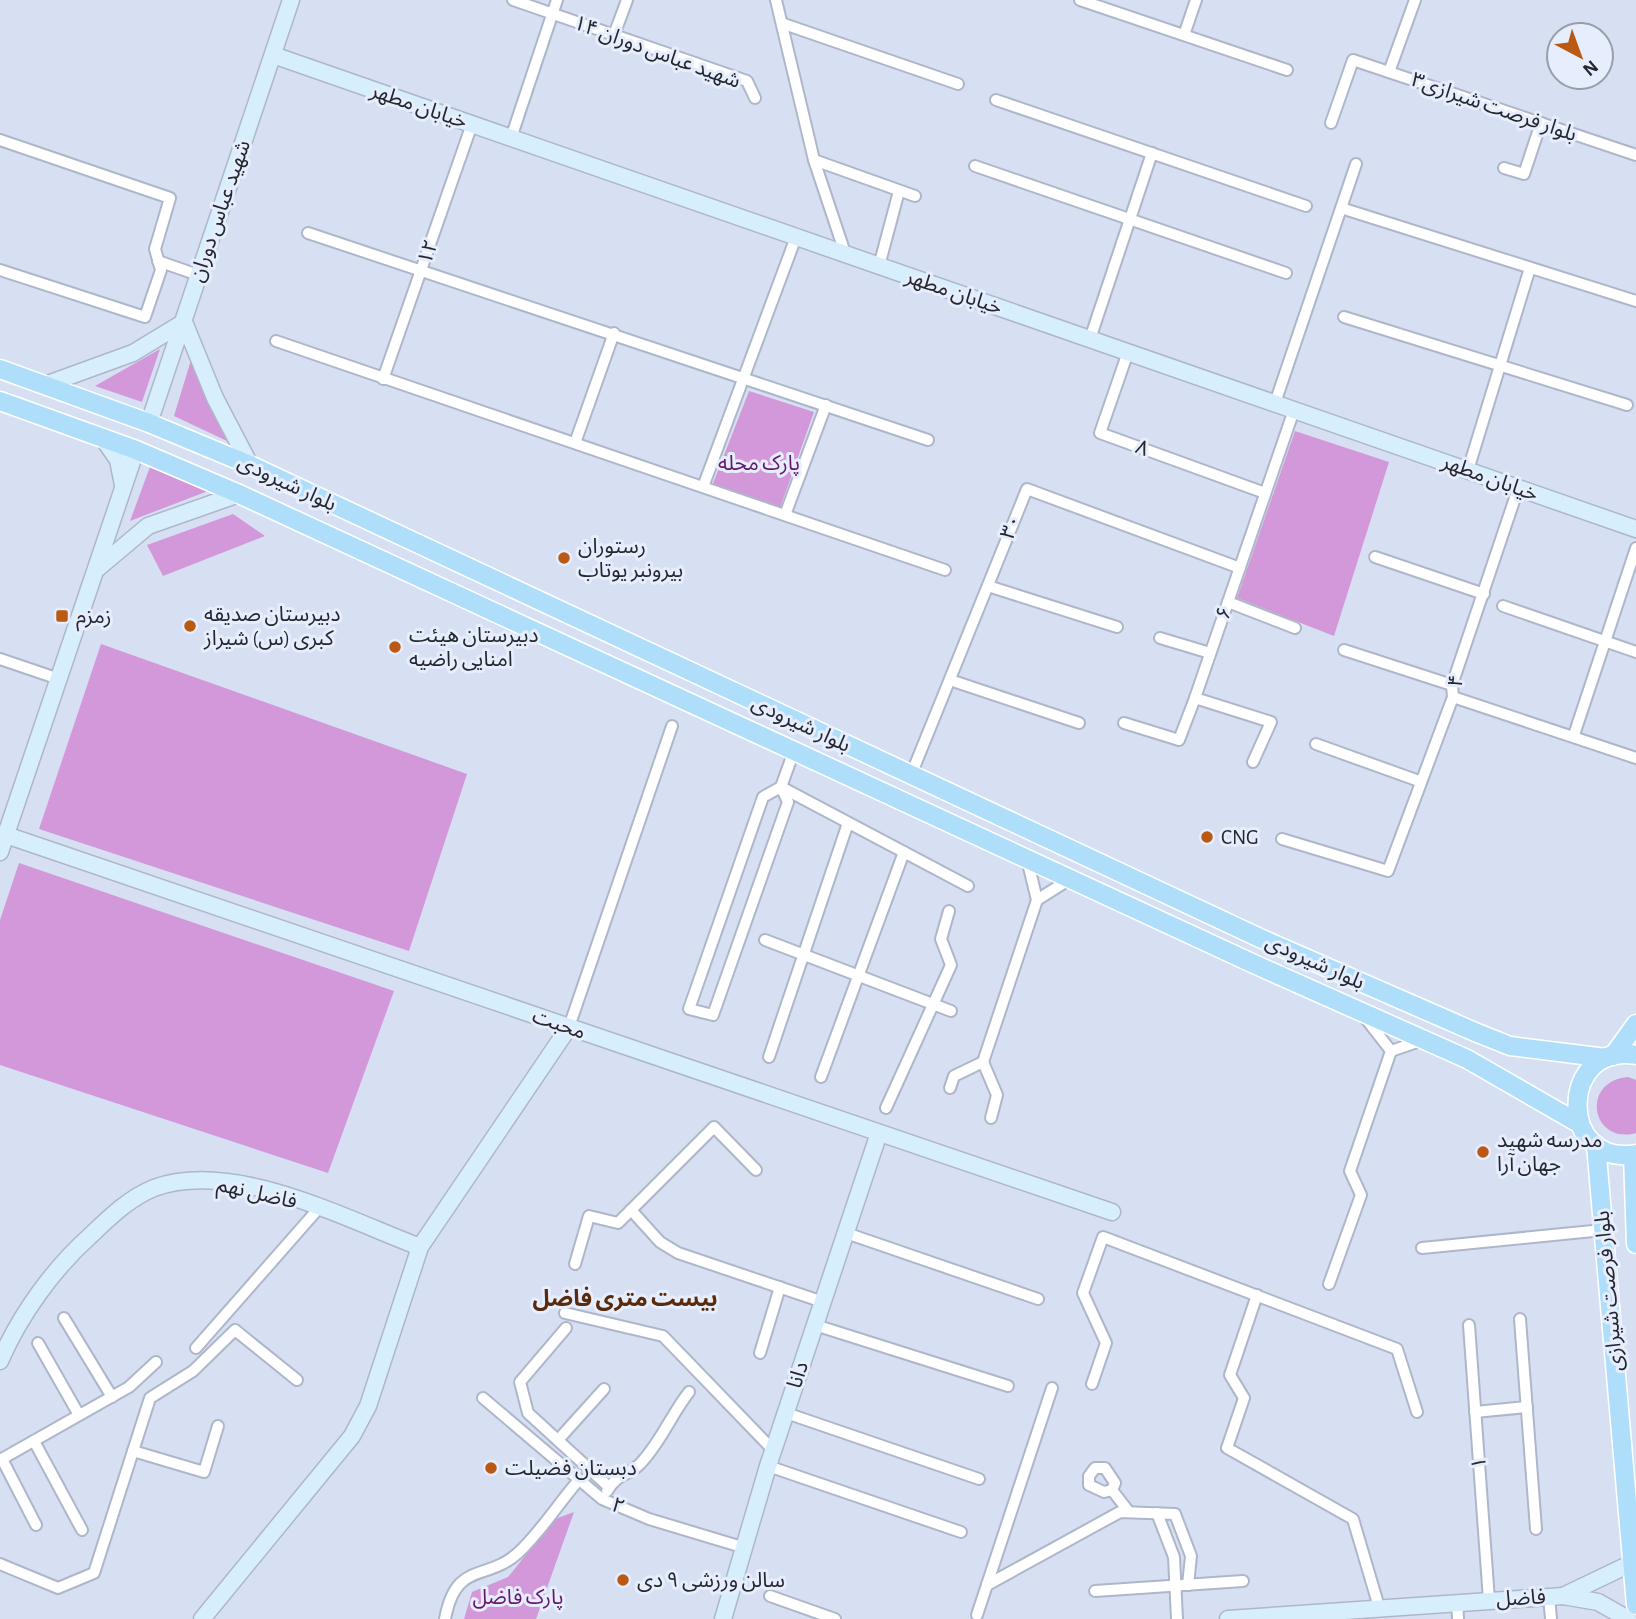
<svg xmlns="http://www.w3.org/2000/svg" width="1636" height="1619" font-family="'Alegreya Sans','Noto Sans Arabic',sans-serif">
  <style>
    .green { fill: #d298d9 }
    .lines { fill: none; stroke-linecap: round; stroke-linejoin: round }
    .street-casing { stroke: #aeb7ca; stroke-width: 14 }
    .secondary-casing { stroke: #aeb7ca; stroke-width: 19 }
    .primary-casing { stroke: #fff; stroke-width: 21 }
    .street { stroke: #fff; stroke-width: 10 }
    .secondary { stroke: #d7eefd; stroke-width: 16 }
    .primary { stroke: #afdefb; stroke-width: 18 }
    .poi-dot { fill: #b95914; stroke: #e6edfc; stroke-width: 2.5 }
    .labels { text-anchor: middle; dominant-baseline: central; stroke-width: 6; stroke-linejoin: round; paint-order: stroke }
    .street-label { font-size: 21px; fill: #24272e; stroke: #e6edfc }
    .park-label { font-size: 21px; fill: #64186e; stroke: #e6edfc }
    .poi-label { font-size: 21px; fill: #24272e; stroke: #e6edfc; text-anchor: start }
    .neighbourhood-label { font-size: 23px; font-weight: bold; fill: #592a0c; stroke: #e6edfc }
  </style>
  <rect width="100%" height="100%" fill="#d7e0f3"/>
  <g class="green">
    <polygon points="160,349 142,402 95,386"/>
    <polygon points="191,360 207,402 227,441 174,416"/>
    <polygon points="749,391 814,412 779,511 712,486"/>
    <polygon points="1295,431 1389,462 1334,636 1237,598"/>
    <polygon points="151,464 208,491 130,521"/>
    <polygon points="233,514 265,536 163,576 147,545"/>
    <polygon points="101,644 467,774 409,951 39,829"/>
    <polygon points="19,863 394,991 328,1173 0,1065 0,920"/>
    <path d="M1628,1077l8,3v53c-45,12 -56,-52 -8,-56z"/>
    <polygon points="574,1512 536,1619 464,1619 472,1592 508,1577 555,1519"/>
  </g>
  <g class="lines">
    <defs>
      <g id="street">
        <polyline points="513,0 747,81 755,98"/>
        <polyline points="776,0 814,160 845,253"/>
        <polyline points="1080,0 1287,70"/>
        <polyline points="784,24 958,84"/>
        <polyline points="614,35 627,0"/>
        <polyline points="1184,35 1196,0"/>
        <polyline points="1389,72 1415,0"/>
        <polyline points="996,100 1306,206"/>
        <polyline points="1331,123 1353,60 1636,155"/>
        <polyline points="511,138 557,0"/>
        <polyline points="0,140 170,198 155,249 161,270 145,317 0,270"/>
        <polyline points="814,160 915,196"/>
        <polyline points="975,166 1286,273"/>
        <polyline points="1504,168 1524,174 1541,123"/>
        <polyline points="1341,208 1636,301"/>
        <polyline points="308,233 928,440"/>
        <polyline points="158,261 198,275"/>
        <polyline points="879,266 899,191"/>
        <polyline points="1344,317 1627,405"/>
        <polyline points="1090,339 1152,153"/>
        <polyline points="276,341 945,570"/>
        <polyline points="1128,352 1100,433 1265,493"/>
        <polyline points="383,379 472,124"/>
        <polyline points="1275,403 1356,164"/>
        <polyline points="575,443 614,333"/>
        <polyline points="1468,470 1530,268"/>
        <polyline points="703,487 796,237"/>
        <polyline points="785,515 826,405"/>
        <polyline points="1375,557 1484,594"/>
        <polyline points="988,586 1117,627"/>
        <polyline points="1228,602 1295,628"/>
        <polyline points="1503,606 1636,652"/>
        <polyline points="1160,638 1210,653"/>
        <polyline points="1344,650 1452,685"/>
        <polyline points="0,659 59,679"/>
        <polyline points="950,680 1079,723"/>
        <polyline points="1453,697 1636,758"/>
        <polyline points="1124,723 1179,740 1195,698"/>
        <polyline points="1574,735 1636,548"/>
        <polyline points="1316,744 1419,781"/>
        <polyline points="794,751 781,787 968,886"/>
        <polyline points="1253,762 1271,722 1195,698 1294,410"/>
        <polyline points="911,775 1027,489 1240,568"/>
        <polygon points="781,787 788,802 713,1015 689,1009 763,797"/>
        <polyline points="1282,839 1388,871 1453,697 1452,685 1518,489"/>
        <polyline points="1027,859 1037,900 1070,879"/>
        <polyline points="765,940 951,1011"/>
        <polyline points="1363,1015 1391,1051 1423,1040"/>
        <polyline points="569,1027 672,726"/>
        <polyline points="769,1057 848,823"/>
        <polyline points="983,1062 1037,900"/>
        <polyline points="821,1077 904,852"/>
        <polyline points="950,1088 954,1076 983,1062 997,1095 991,1118"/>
        <polyline points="886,1108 951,965 941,939 949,911"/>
        <polyline points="631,1210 660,1242 678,1253 823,1302"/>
        <polyline points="846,1233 1038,1299"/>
        <polyline points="1422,1248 1603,1230"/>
        <polyline points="575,1264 589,1216 618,1223 714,1127 756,1170"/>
        <polyline points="1329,1284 1361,1195 1350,1171 1391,1051"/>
        <polyline points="1257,1295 1230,1375 1244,1398 1227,1448 1353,1519 1379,1607"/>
        <polyline points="565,1313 663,1336 773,1450"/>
        <polyline points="64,1318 112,1397"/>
        <polyline points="1520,1319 1536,1529"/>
        <polyline points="815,1325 1008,1386"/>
        <polyline points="1469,1325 1489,1600"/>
        <polyline points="566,1328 520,1382 528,1413 609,1487"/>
        <polyline points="38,1343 79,1415"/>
        <polyline points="196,1348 319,1208"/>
        <polyline points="760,1353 780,1287"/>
        <polyline points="1092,1384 1106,1343 1083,1293 1103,1237 1397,1349 1417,1412"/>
        <polyline points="483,1398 602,1499 649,1519 742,1547"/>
        <polyline points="1475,1412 1527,1407"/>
        <polyline points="786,1413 979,1479"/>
        <polyline points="558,1440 604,1389"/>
        <polyline points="34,1441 82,1530"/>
        <polyline points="133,1451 204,1472 218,1426"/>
        <polyline points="2,1459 36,1525"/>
        <polyline points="0,1460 129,1387 156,1362"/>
        <polyline points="768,1466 961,1532"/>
        <polyline points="1112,1490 1104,1492 1089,1485 1089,1476 1095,1468 1105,1468 1115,1483 1112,1490 1129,1512"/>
        <path d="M607,1491c12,-19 20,-14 33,-27 21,-22 31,-49 49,-72"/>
        <polyline points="1157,1513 1174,1557 1177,1619"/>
        <polyline points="0,1564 58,1588 94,1573 150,1398 193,1371 235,1330 297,1380"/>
        <polyline points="987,1585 1120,1512 1175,1514 1191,1556 1188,1585"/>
        <polyline points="1095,1591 1243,1581"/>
        <polyline points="770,1596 835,1619"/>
        <polyline points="1549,1597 1551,1619"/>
        <polyline points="1457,1601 1458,1619"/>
        <polyline points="977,1615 1052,1388"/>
        <path d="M445,1619c11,-59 41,-37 73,-66 22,-20 40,-49 60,-72"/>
      </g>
      <g id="secondary">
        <polyline points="273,55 1636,529"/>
        <polyline points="184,322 215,398 250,465"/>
        <polyline points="45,385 133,353 184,322"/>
        <polyline points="149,423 291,0"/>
        <polyline points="102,437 118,460 123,485"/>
        <polyline points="98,568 148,526 239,494"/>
        <polyline points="6,835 1112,1212"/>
        <polyline points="0,852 136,450"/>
        <path d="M0,1361c20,-46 53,-92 90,-125 19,-18 39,-38 64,-48 80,-29 191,31 266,59"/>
        <polyline points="1563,1596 1632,1563"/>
        <polyline points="202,1619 352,1436 368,1406 420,1247 569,1027"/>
        <polyline points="723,1619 768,1466 879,1133"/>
        <polyline points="1228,1619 1563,1596 1598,1602 1628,1619"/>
      </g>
      <g id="primary">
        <polyline points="0,369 149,423 250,465 1262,939 1475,1032 1510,1046 1606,1058"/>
        <polyline points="0,401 136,450 239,494 1254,964 1467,1059 1580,1124"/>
        <path d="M1636,1055c-77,-14 -79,113 0,99"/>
        <polyline points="1613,1056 1636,1024"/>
        <polyline points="1596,1145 1636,1605"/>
        <polyline points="1633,1155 1636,1244"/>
      </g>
    </defs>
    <use href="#street" class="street-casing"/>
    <use href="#secondary" class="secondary-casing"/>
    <use href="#primary" class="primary-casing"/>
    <use href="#street" class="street"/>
    <use href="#secondary" class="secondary"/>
    <use href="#primary" class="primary"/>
  </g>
  <g class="poi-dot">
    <circle cx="564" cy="558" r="7"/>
    <rect x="55" y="609" width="14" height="14" rx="3.5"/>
    <circle cx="190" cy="626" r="7"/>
    <circle cx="395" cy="647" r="7"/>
    <circle cx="1207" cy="837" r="7"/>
    <circle cx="1483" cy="1152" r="7"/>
    <circle cx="491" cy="1468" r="7"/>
    <circle cx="623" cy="1580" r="7"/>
  </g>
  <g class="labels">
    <g class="street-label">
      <text transform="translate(657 52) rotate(20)">شهید عباس دوران ۱۴</text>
      <text transform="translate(419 106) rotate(19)">خیابان مطهر</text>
      <text transform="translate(1494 107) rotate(19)">۳بلوار فرصت شیرازی</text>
      <text transform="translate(220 211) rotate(-71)">شهید عباس دوران</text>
      <text transform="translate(428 252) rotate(-71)">۱۲</text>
      <text transform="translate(954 292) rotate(19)">خیابان مطهر</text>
      <text transform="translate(1142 448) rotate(20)">۸</text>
      <text transform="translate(1490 478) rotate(20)">خیابان مطهر</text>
      <text transform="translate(287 483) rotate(25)">بلوار شیرودی</text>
      <text transform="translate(1011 527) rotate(-68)">۳۰</text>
      <text transform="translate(1224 613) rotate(-71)">۶</text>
      <text transform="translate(1456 681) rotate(-79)">۴</text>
      <text transform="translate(801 724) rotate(25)">بلوار شیرودی</text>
      <text transform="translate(1315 962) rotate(24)">بلوار شیرودی</text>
      <text transform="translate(559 1024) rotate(19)">محبت</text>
      <text transform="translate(257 1193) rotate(13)">فاضل نهم</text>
      <text transform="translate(1609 1291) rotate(-95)">بلوار فرصت شیرازی</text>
      <text transform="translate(798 1375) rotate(-72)">دانا</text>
      <text transform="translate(1479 1463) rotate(-94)">۱</text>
      <text transform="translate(618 1506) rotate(22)">۲</text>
      <text transform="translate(1521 1598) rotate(-3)">فاضل</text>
    </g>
    <g class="park-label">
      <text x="759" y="463">پارک محله</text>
      <text x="518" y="1597">پارک فاضل</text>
    </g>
    <g class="poi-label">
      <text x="578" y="546">رستوران<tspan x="578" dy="24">بیرونبر یوتاب</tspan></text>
      <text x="204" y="614">دبیرستان صدیقه<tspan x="204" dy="24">کبری (س) شیراز</tspan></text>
      <text x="76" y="616">زمزم</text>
      <text x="409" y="635">دبیرستان هیئت<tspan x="409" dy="24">امنایی راضیه</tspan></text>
      <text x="1221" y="837">CNG</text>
      <text x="1497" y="1140">مدرسه شهید<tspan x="1497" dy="24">جهان آرا</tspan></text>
      <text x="505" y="1468">دبستان فضیلت</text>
      <text x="637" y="1580">سالن ورزشی ۹ دی</text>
    </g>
    <g class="neighbourhood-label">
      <text x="625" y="1299">بیست متری فاضل</text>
    </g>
  </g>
  <g transform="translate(1580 56) rotate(139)"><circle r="33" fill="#e6edfc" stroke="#989eaa" stroke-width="2"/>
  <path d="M0-5L12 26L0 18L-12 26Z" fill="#b95914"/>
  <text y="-10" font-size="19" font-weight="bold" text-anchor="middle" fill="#24272e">N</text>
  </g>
</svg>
